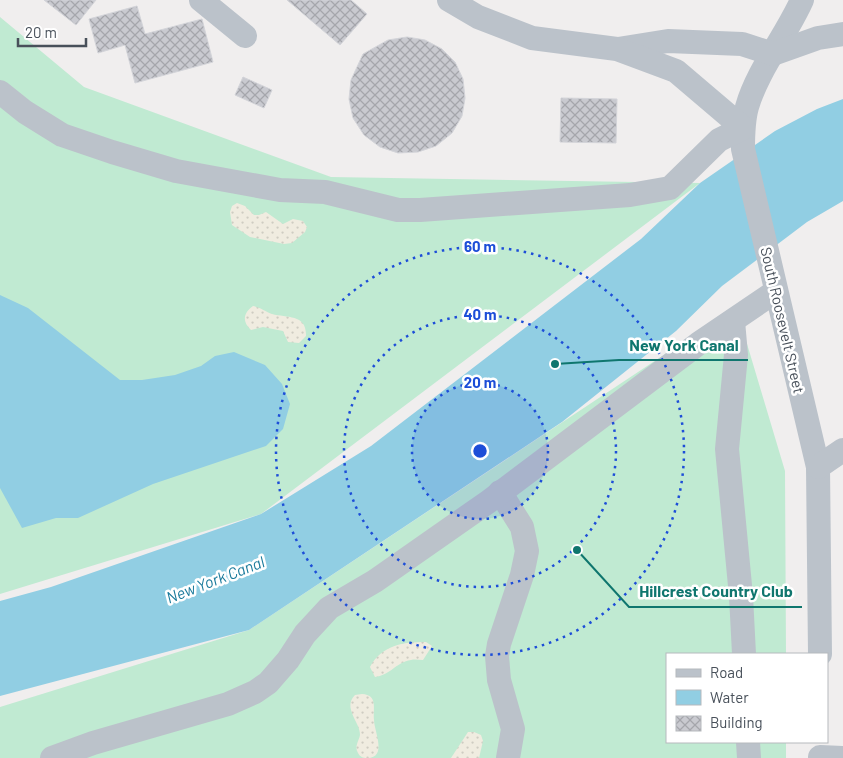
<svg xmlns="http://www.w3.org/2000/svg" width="843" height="758" font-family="Barlow,sans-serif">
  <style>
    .grass { fill: #c0ead2 }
    .sand { fill: url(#sand-dots) }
    .water { fill: #91cee3 }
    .building { fill: url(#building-cross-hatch); stroke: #d3d4d9 }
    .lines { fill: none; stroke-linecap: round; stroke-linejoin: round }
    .minor { stroke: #bbc2ca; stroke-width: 24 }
    .ring { fill: none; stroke: #1d4ed8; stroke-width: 2.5; stroke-dasharray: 2.5 5 }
    .labels { text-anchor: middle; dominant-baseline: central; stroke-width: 5; stroke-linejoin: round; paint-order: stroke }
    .street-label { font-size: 15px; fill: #48505a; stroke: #fff }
    .water-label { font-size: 16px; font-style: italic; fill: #197a9b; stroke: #fff }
    .centre { fill: #1d4ed8; stroke: #fff; stroke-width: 2.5 }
    .ring-label { font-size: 15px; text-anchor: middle; font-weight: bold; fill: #1d4ed8; stroke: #fff; stroke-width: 5; stroke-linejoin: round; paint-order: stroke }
    .leader { fill: none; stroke: #0f766e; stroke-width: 2 }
    .callout-dot { fill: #0f766e; stroke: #fff; stroke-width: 2 }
    .callout-label { font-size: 16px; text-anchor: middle; font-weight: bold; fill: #0f766e; stroke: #fff; stroke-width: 5; stroke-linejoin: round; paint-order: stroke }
  </style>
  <defs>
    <pattern id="sand-dots" width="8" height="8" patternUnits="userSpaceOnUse" patternTransform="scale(1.25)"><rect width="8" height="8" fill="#f0ece0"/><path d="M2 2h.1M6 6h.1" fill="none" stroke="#cfccc2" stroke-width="1.8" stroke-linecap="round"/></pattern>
    <pattern id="building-cross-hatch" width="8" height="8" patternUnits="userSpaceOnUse" patternTransform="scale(1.25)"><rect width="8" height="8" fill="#c9cad0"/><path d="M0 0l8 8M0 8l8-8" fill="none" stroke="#a5a6ac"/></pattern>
  </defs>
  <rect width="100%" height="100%" fill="#f0eeee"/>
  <g class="grass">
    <polygon points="0,17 84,87 331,177 700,183 261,514 0,594"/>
    <polygon points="736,307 785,471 786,654 667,654 667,742 786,742 786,758 0,758 0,707 249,630"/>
  </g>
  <g class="sand">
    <polygon points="237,203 245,206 254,215 259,215 266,212 283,224 293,219 303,221 307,227 305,232 292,243 284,244 250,237 232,225 230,212 232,206"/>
    <path d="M253,306c7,1 13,6 19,8 15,4 35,0 34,22l-7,7 -11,-1 -5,-11 -20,-4 -12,3c-9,-8 -8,-17 2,-24z"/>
    <path d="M426,642l6,4 -9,14c-4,0 -8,-1 -12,0 -15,2 -20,15 -36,17l-5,-10c12,-22 33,-25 56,-25z"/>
    <path d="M362,694c16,1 11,14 12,26 0,11 14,38 -7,38 -4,0 -7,-1 -9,-5 -4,-7 1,-12 2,-18 0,-6 -3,-11 -5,-15 -4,-9 -8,-17 0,-25z"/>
    <polygon points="468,732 474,732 481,735 483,741 479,758 451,758"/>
  </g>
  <g class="water">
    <polygon points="843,99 843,201 807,222 722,286 676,331 562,422 249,630 0,696 0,601 51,587 261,514 371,446 641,239 700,183 775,131 817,109"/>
    <polygon points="0,295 28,308 120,380 142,380 175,375 201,366 215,356 234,352 265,365 282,384 290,404 283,429 266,446 153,484 78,518 56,518 22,528 0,488"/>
  </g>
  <g class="building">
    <polygon points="44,0 96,0 76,25"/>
    <polygon points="287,0 351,0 367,14 340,45"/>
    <polygon points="137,6 145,34 202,19 213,62 135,83 125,45 98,53 89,19"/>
    <polygon points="407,37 425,40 442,49 455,62 463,79 465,98 462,116 452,133 436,146 418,152 398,153 380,147 364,135 353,118 349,99 351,80 363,54 388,40"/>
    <polygon points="243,77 272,90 264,108 235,95"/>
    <polygon points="561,98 617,99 616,143 560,142"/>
  </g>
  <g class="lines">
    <g class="minor">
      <polyline points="201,0 245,36"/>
      <path d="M802,0c-16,36 -44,69 -55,107 -4,14 -4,28 -4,42l75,318 2,187"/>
      <polyline points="618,49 668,41 742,44 773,54 818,38 843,34"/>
      <polyline points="0,92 25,112 62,135 112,152 176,171 280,190 325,192 398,210 420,210 630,195 670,188 719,140 743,128 676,71 617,49 532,38 478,17 449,0"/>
      <polyline points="733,321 736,355 727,449 741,596 744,654"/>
      <polyline points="818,467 843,450"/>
      <polyline points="500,492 522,527 527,551 522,575 499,644 497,656 499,680 513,729 508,758"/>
      <polyline points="748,742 749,758"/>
      <polyline points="820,757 843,758"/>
      <polyline points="52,758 93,743 228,704 255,692 268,683 288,660 305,634 329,608 375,581 488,502 698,344 776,291"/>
    </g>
  </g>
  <circle cx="480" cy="451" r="68" fill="#1d4ed8" fill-opacity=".12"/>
  <g class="ring">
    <circle cx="480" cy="451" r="68"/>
    <circle cx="480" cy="451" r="136"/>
    <circle cx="480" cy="451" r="204"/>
  </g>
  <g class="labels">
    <g class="street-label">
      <text transform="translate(783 320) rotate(77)">South Roosevelt Street</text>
    </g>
    <g class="water-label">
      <text transform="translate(215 579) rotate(-21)">New York Canal</text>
    </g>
  </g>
  <circle cx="480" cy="451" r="8" class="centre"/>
  <g class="ring-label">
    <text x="480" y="252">60 m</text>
    <text x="480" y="320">40 m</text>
    <text x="480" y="388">20 m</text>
  </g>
  <path class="leader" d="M555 364L619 360H748M577 550L629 607H802"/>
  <g class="callout-dot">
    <circle cx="555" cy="364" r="5"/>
    <circle cx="577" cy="550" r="5"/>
  </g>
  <g class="callout-label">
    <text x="684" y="351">New York Canal</text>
    <text x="716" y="597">Hillcrest Country Club</text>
  </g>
  <rect x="666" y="653" width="162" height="90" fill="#ffffff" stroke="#b6b9bd"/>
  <rect x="676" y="669" width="25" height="8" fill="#bbc2ca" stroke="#b6b9bd"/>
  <text x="710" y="678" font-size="15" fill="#48505a">Road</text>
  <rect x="676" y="690" width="25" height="15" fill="#91cee3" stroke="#b6b9bd"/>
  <text x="710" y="703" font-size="15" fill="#48505a">Water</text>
  <rect x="676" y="716" width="25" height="15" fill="url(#building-cross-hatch)" stroke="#b6b9bd"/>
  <text x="710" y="728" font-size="15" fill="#48505a">Building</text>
  <path d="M18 38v8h68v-8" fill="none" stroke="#48505a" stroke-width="2.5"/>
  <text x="25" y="38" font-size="15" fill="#48505a" stroke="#ffffff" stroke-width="4" paint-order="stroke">20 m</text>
</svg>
